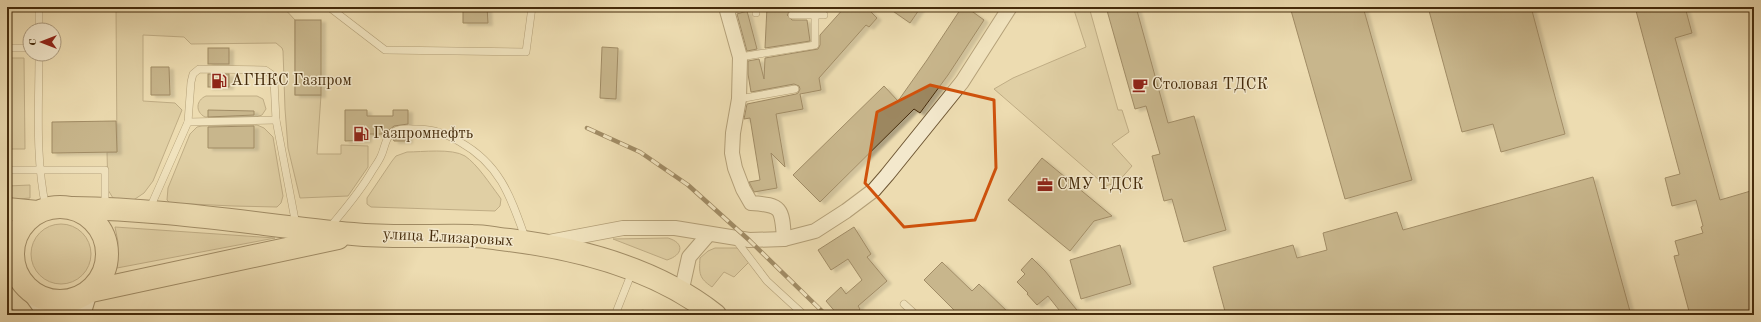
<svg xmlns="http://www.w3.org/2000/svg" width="1761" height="322" font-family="'Old Standard TT',serif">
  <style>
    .green { fill: #d0be95; stroke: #8a7450 }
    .building { fill: #9c8761; stroke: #452b0b; filter: url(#shadow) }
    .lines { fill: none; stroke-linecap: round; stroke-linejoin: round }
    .lane-casing { stroke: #6f5734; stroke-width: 8 }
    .street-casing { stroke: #6f5734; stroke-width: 16 }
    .secondary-casing { stroke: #452b0b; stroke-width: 22 }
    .primary-casing { stroke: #452b0b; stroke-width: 24 }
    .lane { stroke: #f3e8cc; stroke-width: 7 }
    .street { stroke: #f3e8cc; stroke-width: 14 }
    .secondary { stroke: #f3e8cc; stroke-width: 20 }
    .primary { stroke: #eddcb1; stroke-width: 22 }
    .rail-casing { stroke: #452b0b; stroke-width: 4.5 }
    .rail { stroke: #f3e8cc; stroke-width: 3; stroke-dasharray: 9; stroke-linecap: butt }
    .marked { fill: none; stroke: #d0520c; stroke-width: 3; stroke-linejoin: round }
    .labels { text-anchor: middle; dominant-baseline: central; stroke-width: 3; stroke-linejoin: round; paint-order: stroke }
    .poi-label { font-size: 16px; fill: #452b0b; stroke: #f3e8cc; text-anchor: start }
    .street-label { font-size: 16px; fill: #452b0b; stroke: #f3e8cc }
  </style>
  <defs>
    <filter id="shadow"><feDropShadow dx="4.5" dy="2.5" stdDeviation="1" flood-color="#0004"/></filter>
  </defs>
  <rect width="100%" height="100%" fill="#eddcb1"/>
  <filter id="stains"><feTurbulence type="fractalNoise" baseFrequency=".005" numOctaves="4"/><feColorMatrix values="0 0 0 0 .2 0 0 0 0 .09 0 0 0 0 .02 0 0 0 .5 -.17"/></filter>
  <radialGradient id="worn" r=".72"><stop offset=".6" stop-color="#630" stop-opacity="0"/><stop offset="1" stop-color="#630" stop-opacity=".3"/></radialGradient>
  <g class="green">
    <polygon points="116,7 283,7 295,20 295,95 321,95 317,154 341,154 341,145 368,146 368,167 348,196 300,198 288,148 285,109 283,51 282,48 276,43 191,44 184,37 143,35 143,101 175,103 182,110 153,181 144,193 132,201 113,198 108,190 107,152 117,152"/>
    <polygon points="1073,7 1089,7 1118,110 1122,110 1129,132 1112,144 1132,166 1118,182 1106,186 994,89 1013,78 1086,47"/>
    <polygon points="7,58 24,58 25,149 7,149"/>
    <path d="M206,96h51l6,3 3,10 -4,6 -6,2h-51c-10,-5 -9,-17 1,-21z"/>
    <polygon points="257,125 264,128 273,137 283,196 281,203 277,207 233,206 170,203 167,200 168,188 190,134 197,127 202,126"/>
    <path d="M407,152c15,0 45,-4 58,4 12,8 25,28 34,40l2,3 -1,7 -5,5 -124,-4 -4,-3v-6l25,-37 4,-5z"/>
    <polygon points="30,185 30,198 7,200 7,186"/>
    <circle cx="61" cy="254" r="30"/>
    <polygon points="115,227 275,238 117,268 118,242"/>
    <path d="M668,238c17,5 15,17 -1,22l-54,-21z"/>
    <path d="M715,248h25l9,14 -15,15 -10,-5 -12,15c-13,-9 -13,-13 -12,-29l8,-7z"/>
    <polygon points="643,310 653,315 633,315 635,312"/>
  </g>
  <g class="building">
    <polygon points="463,7 487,7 488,23 463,23"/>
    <polygon points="767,7 805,7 806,10 790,11 787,15 792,20 807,20 810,41 765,48"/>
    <polygon points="845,7 866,7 877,18 869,27 866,25 819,78 821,90 800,94 803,109 776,114 785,167 771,153 777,188 754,192 749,182 760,180 750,118 744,119 747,104 796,94 798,93 800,89 799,86 794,84 751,92 748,74 748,61 759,59 764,79 765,58 818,49 820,45 820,35"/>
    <polygon points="887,7 921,7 910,23"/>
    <polygon points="962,7 966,7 984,20 948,75 920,113 914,109 820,202 793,175 884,86 898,101 927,60"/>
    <polygon points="1106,7 1136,7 1168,123 1194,116 1226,230 1184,242 1172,199 1164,201 1152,156 1160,154 1146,106 1135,109"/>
    <polygon points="1290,7 1363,7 1412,180 1345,199"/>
    <polygon points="1428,7 1531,7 1565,134 1501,152 1493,124 1462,132"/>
    <polygon points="1635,7 1685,7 1692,33 1675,38 1720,200 1754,190 1754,315 1690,315 1674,256 1679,255 1675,241 1703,233 1701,227 1703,226 1696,200 1672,206 1665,178 1680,174"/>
    <polygon points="747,11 757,49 747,51 737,14"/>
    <rect x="295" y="20" width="26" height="75"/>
    <polygon points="602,47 618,48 616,99 600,98"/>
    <rect x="208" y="48" width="21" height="16"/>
    <polygon points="151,67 169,67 170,95 151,95"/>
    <rect x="208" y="74" width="21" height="13"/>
    <polygon points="208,110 254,111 254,115 208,117"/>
    <polygon points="345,110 367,110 367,116 393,116 393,110 408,110 408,124 394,126 384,134 367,134 367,140 345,141"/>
    <polygon points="116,121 117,152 52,153 52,122"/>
    <polygon points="254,126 254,148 208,148 208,127"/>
    <polygon points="408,134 408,141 394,141 393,139 398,136"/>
    <polygon points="1042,158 1112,216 1094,221 1070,251 1008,200"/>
    <polygon points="1593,177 1631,315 1226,315 1213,267 1293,245 1297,258 1327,250 1323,233 1397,212 1403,230"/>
    <polygon points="854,227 871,254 867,257 887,281 858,306 860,309 854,315 838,315 826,301 841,287 846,294 862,280 848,259 831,270 818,250"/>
    <polygon points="1120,245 1131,284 1081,299 1070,260"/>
    <polygon points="1032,258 1045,271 1081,315 1063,315 1048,296 1037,305 1027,294 1028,293 1017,282 1025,274 1021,270"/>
    <polygon points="942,262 972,291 979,284 1011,315 959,315 924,280"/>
  </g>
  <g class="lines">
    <defs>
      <g id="lane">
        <polyline points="329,7 385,50 526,52 532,7"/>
        <polyline points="756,7 756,13"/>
        <polyline points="727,11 743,7"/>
        <polyline points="792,15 824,15"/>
        <polyline points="39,30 39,7"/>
        <polyline points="7,48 30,48"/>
        <path d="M39,54c0,51 -4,104 7,154"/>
        <polyline points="740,57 815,45 815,15"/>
        <polyline points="739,99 795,89"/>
        <polyline points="188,122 276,120"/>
        <polyline points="7,170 105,170 105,206"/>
        <polyline points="150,208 188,122 191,82 193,74 199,69 265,70 271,74 274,80 276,120 296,225"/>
        <path d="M330,227c15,-18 30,-35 42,-56 3,-5 7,-10 9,-15 3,-6 4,-15 8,-20 8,-9 18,-7 28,-7 17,0 29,5 43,13 41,23 51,56 66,98"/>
        <polyline points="735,239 767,281 804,315"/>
        <polyline points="904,304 916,315"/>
        <polyline points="7,310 14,315"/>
        <polyline points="615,315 632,272"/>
      </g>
      <g id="street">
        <path d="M726,7l14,50 -1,42 -6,34 -1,20 3,15 8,21 8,14c31,2 31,5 33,36"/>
        <polyline points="549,242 623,228 675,228 749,240 784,239 815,231 846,211 874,190 887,175 962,82 1010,7"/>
        <polyline points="681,293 689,257 708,235"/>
      </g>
      <g id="secondary">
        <polyline points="34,294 49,315"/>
        <polyline points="80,315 86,295"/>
      </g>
      <g id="primary">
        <circle cx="60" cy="254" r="47"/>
        <path d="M73,208c94,1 187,17 280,26 40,4 80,1 120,2 12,0 24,3 36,4 72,9 148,29 206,75"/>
        <polyline points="7,209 37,212"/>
        <polyline points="91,291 338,238"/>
      </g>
    </defs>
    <use href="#lane" class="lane-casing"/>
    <use href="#street" class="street-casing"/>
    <use href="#secondary" class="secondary-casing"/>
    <use href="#primary" class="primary-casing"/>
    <use href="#lane" class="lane"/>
    <use href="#street" class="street"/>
    <use href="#secondary" class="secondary"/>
    <use href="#primary" class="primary"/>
    <defs>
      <polyline id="rail" points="587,128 640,152 688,185 749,240 826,315"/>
    </defs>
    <use href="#rail" class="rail-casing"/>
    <use href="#rail" class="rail"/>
  </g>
  <path d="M0 0H1761V322H0ZM930,85l64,15 2,68 -21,52 -71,7 -39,-44 12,-71z" fill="#eddcb1" fill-opacity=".55" fill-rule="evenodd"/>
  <path class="marked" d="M930,85l64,15 2,68 -21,52 -71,7 -39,-44 12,-71z"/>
  <defs>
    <symbol id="fuel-bare" viewBox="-9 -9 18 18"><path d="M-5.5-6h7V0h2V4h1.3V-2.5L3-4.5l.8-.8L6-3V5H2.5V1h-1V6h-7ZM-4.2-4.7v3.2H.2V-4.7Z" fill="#8f2418" stroke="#f3e8cc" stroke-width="2.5" paint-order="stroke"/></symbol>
    <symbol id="cafe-bare" viewBox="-9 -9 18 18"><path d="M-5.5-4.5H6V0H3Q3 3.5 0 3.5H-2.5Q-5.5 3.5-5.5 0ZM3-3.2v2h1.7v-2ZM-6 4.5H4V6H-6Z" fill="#8f2418" stroke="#f3e8cc" stroke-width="2.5" paint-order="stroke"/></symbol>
    <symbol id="office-bare" viewBox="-9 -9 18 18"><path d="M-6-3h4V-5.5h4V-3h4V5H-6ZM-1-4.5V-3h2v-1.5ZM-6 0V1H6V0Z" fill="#8f2418" stroke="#f3e8cc" stroke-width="2.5" paint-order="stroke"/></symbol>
  </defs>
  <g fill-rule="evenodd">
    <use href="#fuel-bare" x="208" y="70" width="22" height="22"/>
    <use href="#cafe-bare" x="1129" y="74" width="22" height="22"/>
    <use href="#fuel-bare" x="350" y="123" width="22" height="22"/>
    <use href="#office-bare" x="1034" y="174" width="22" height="22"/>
  </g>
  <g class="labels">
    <g class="poi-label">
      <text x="231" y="81">АГНКС Газпром</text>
      <text x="1152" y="85">Столовая ТДСК</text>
      <text x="373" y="134">Газпромнефть</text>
      <text x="1057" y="185">СМУ ТДСК</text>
    </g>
    <g class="street-label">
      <text transform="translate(448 238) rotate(3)">улица Елизаровых</text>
    </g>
  </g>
  <rect width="1761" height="322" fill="none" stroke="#eddcb1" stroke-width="24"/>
  <rect x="8" y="8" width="1745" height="306" fill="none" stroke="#452b0b" stroke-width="2"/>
  <rect x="12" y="12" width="1737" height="298" fill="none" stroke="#452b0b"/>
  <g transform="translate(42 42) rotate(270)"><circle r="19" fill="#f3e8cc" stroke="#ad9c7f"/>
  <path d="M0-3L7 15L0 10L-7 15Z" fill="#8f2418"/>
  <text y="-6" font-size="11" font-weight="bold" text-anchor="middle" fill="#452b0b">С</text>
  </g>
  <rect width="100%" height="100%" filter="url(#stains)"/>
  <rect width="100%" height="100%" fill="url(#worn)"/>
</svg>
